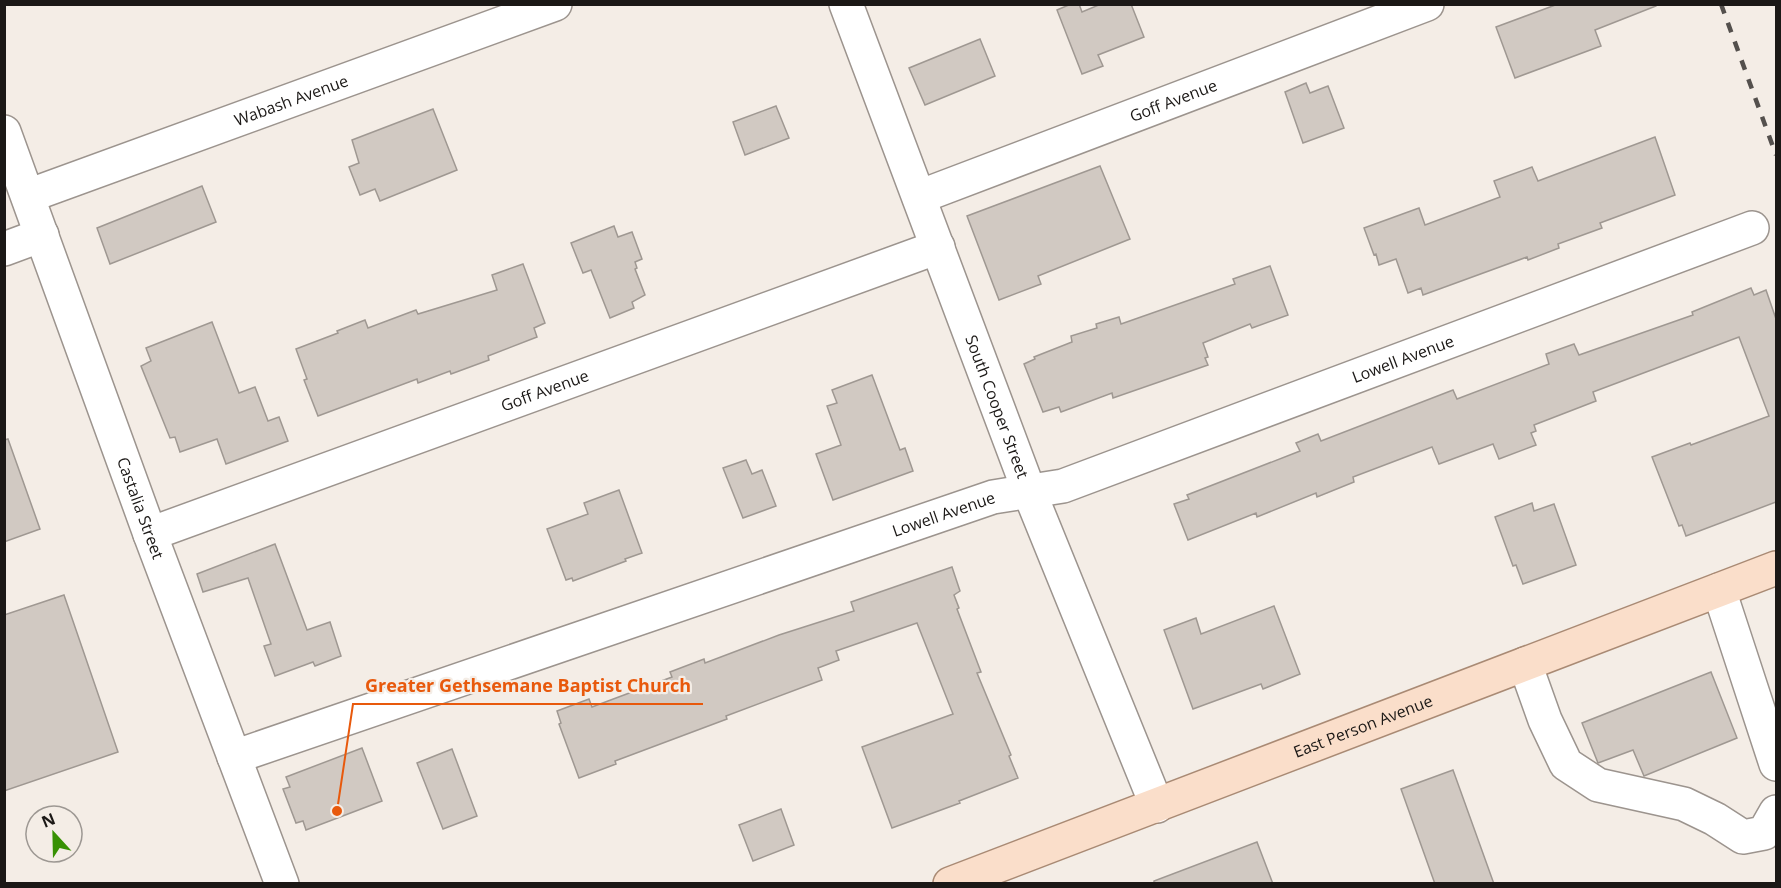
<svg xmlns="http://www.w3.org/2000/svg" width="1781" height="888" font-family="'Open Sans',sans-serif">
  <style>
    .building { fill: #d1c9c2; stroke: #9f9892; stroke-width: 1.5 }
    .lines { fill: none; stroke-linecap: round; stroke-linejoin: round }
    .minor-casing { stroke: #9c948e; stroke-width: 36 }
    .major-casing { stroke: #a98a74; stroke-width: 36 }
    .minor { stroke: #fff; stroke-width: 33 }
    .major { stroke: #fadeca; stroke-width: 33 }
    .rail { stroke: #54504d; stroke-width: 4.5; stroke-dasharray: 10 10; stroke-linecap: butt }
    .labels { text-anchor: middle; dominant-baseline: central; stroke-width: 4.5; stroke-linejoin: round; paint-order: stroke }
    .street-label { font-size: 16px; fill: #1b1816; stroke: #f4ede6 }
    .leader { fill: none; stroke: #e8590c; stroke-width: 2 }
    .callout-dot { fill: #e8590c; stroke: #f4ede6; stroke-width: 2 }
    .callout-label { font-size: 18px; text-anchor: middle; font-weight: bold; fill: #e8590c; stroke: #f4ede6; stroke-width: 4.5; stroke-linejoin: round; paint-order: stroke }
  </style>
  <rect width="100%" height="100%" fill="#f4ede6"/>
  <g class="building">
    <polygon points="1071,4 1079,4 1082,12 1101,4 1131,4 1144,37 1098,55 1103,66 1082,74 1057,10"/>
    <polygon points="1558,4 1656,4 1656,6 1595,30 1601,46 1515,78 1496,27"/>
    <polygon points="980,39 995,76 925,105 909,68"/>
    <polygon points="1306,83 1310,93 1328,86 1344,128 1303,143 1285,92"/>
    <polygon points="776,106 789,138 745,155 733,122"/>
    <polygon points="433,109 457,170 380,201 375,189 360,195 349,167 359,163 352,140"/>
    <polygon points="1655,137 1675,195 1600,223 1602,228 1558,244 1559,248 1528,260 1527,257 1423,295 1421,288 1408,293 1396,259 1379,265 1376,254 1374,255 1364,228 1419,208 1425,225 1500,197 1494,181 1532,167 1538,181"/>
    <polygon points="1100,166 1130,239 1038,276 1041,284 999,300 967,216"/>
    <polygon points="202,186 216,222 110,264 97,228"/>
    <polygon points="614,226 618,237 632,232 642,259 635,262 637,268 635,269 645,295 632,302 634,308 610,318 591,270 583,273 571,243"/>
    <polygon points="523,264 545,323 534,328 537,337 488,356 489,360 451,374 450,371 418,383 417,379 318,416 304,380 307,379 296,349 338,333 337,331 365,320 368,328 416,310 418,314 497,290 492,275"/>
    <polygon points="1270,266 1288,315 1252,328 1250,324 1203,343 1208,357 1205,358 1208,365 1113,398 1112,393 1061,412 1059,407 1043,412 1024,364 1035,359 1034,357 1072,342 1071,336 1097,328 1096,324 1119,317 1121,324 1235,284 1233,279"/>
    <polygon points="1751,288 1754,295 1766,290 1776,319 1776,502 1686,536 1682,525 1679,526 1652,457 1690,443 1691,445 1769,416 1739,337 1593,392 1596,401 1534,425 1536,431 1531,433 1536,445 1499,459 1493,444 1439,464 1432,447 1353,477 1354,482 1317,497 1316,493 1257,517 1256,513 1188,540 1174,504 1189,499 1187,495 1300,451 1296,443 1318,434 1321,441 1453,390 1457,399 1549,364 1546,354 1574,344 1579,355 1693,315 1692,312"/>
    <polygon points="212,322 239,393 255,387 268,421 279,417 288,441 226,464 217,439 180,452 175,437 170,438 141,366 151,361 146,348"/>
    <polygon points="872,375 900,450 905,448 913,471 833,500 816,454 841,445 827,406 837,403 832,390"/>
    <polygon points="8,439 40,529 4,542 4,440"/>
    <polygon points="746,460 752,474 762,470 776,506 743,518 723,468"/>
    <polygon points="619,490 642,553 625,559 626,561 573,581 572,578 566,580 547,529 588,514 584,503"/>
    <polygon points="1532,503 1534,511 1554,504 1576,565 1523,584 1516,565 1513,566 1495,517"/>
    <polygon points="275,544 307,630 330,622 341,656 315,666 313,662 275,676 264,646 271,644 248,578 203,592 197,574"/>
    <polygon points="952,567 960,591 954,595 959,608 957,609 981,672 977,673 1011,755 1009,756 1018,778 959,801 960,803 892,828 862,747 953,714 917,623 836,651 839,660 818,668 822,680 726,716 727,719 615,761 616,764 579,778 559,724 561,723 557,711 589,699 592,707 672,677 670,672 704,659 705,663 779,635 854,611 851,602"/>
    <polygon points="64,595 118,752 4,791 4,615"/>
    <polygon points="1274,606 1300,674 1263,689 1261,684 1193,709 1164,630 1196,618 1201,634"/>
    <polygon points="1711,672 1737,738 1644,776 1633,750 1598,763 1582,723"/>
    <polygon points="362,748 382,801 306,830 303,821 296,823 283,789 290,787 286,777"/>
    <polygon points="452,749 477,816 443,829 417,763"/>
    <polygon points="1453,770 1494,884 1435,884 1401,789"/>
    <polygon points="781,809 794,845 753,861 739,825"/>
    <polygon points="1257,842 1273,884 1154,884 1154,881"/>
  </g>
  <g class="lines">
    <defs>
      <g id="minor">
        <path id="s1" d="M846,4l183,487 128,315"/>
        <path id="s2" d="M4,132l146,402 132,350"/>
        <path id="s3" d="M28,196l527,-192"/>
        <path id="s4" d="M919,197l508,-193"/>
        <polyline points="4,249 42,235"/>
        <path id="s5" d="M150,534l788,-287"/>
        <polyline points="1719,590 1776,764"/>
        <polyline points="1525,664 1545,720 1566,764 1598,785 1684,804 1715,819 1743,837 1764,833 1776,812"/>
        <path id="s6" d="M234,757l759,-260 70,-11 689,-258"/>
      </g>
      <g id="major">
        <path id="s7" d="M950,884l826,-316"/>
      </g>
    </defs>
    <use href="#minor" class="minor-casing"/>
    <use href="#major" class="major-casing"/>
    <use href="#minor" class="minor"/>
    <use href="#major" class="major"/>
    <polyline class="rail" points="1721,4 1776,155"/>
  </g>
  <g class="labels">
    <g class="street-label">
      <text stroke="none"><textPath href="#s3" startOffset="280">Wabash Avenue</textPath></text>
      <text stroke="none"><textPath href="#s4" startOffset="272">Goff Avenue</textPath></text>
      <text stroke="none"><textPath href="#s6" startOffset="1236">Lowell Avenue</textPath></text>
      <text stroke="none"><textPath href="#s5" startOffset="420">Goff Avenue</textPath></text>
      <text stroke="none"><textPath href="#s1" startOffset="430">South Cooper Street</textPath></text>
      <text stroke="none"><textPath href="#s2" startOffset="400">Castalia Street</textPath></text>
      <text stroke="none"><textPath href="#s6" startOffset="750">Lowell Avenue</textPath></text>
      <text stroke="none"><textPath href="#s7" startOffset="442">East Person Avenue</textPath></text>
    </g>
  </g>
  <path class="leader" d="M337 811L353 704H703"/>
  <circle class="callout-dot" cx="337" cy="811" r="6"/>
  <g class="callout-label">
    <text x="528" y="692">Greater Gethsemane Baptist Church</text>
  </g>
  <rect width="1781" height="888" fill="none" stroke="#1b1816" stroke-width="12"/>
  <g transform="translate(54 834) rotate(338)"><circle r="28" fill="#f4ede6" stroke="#9d9893" stroke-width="1.5"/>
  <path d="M0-4.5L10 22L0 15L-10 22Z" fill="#379103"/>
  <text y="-9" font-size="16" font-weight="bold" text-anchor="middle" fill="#1b1816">N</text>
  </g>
</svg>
